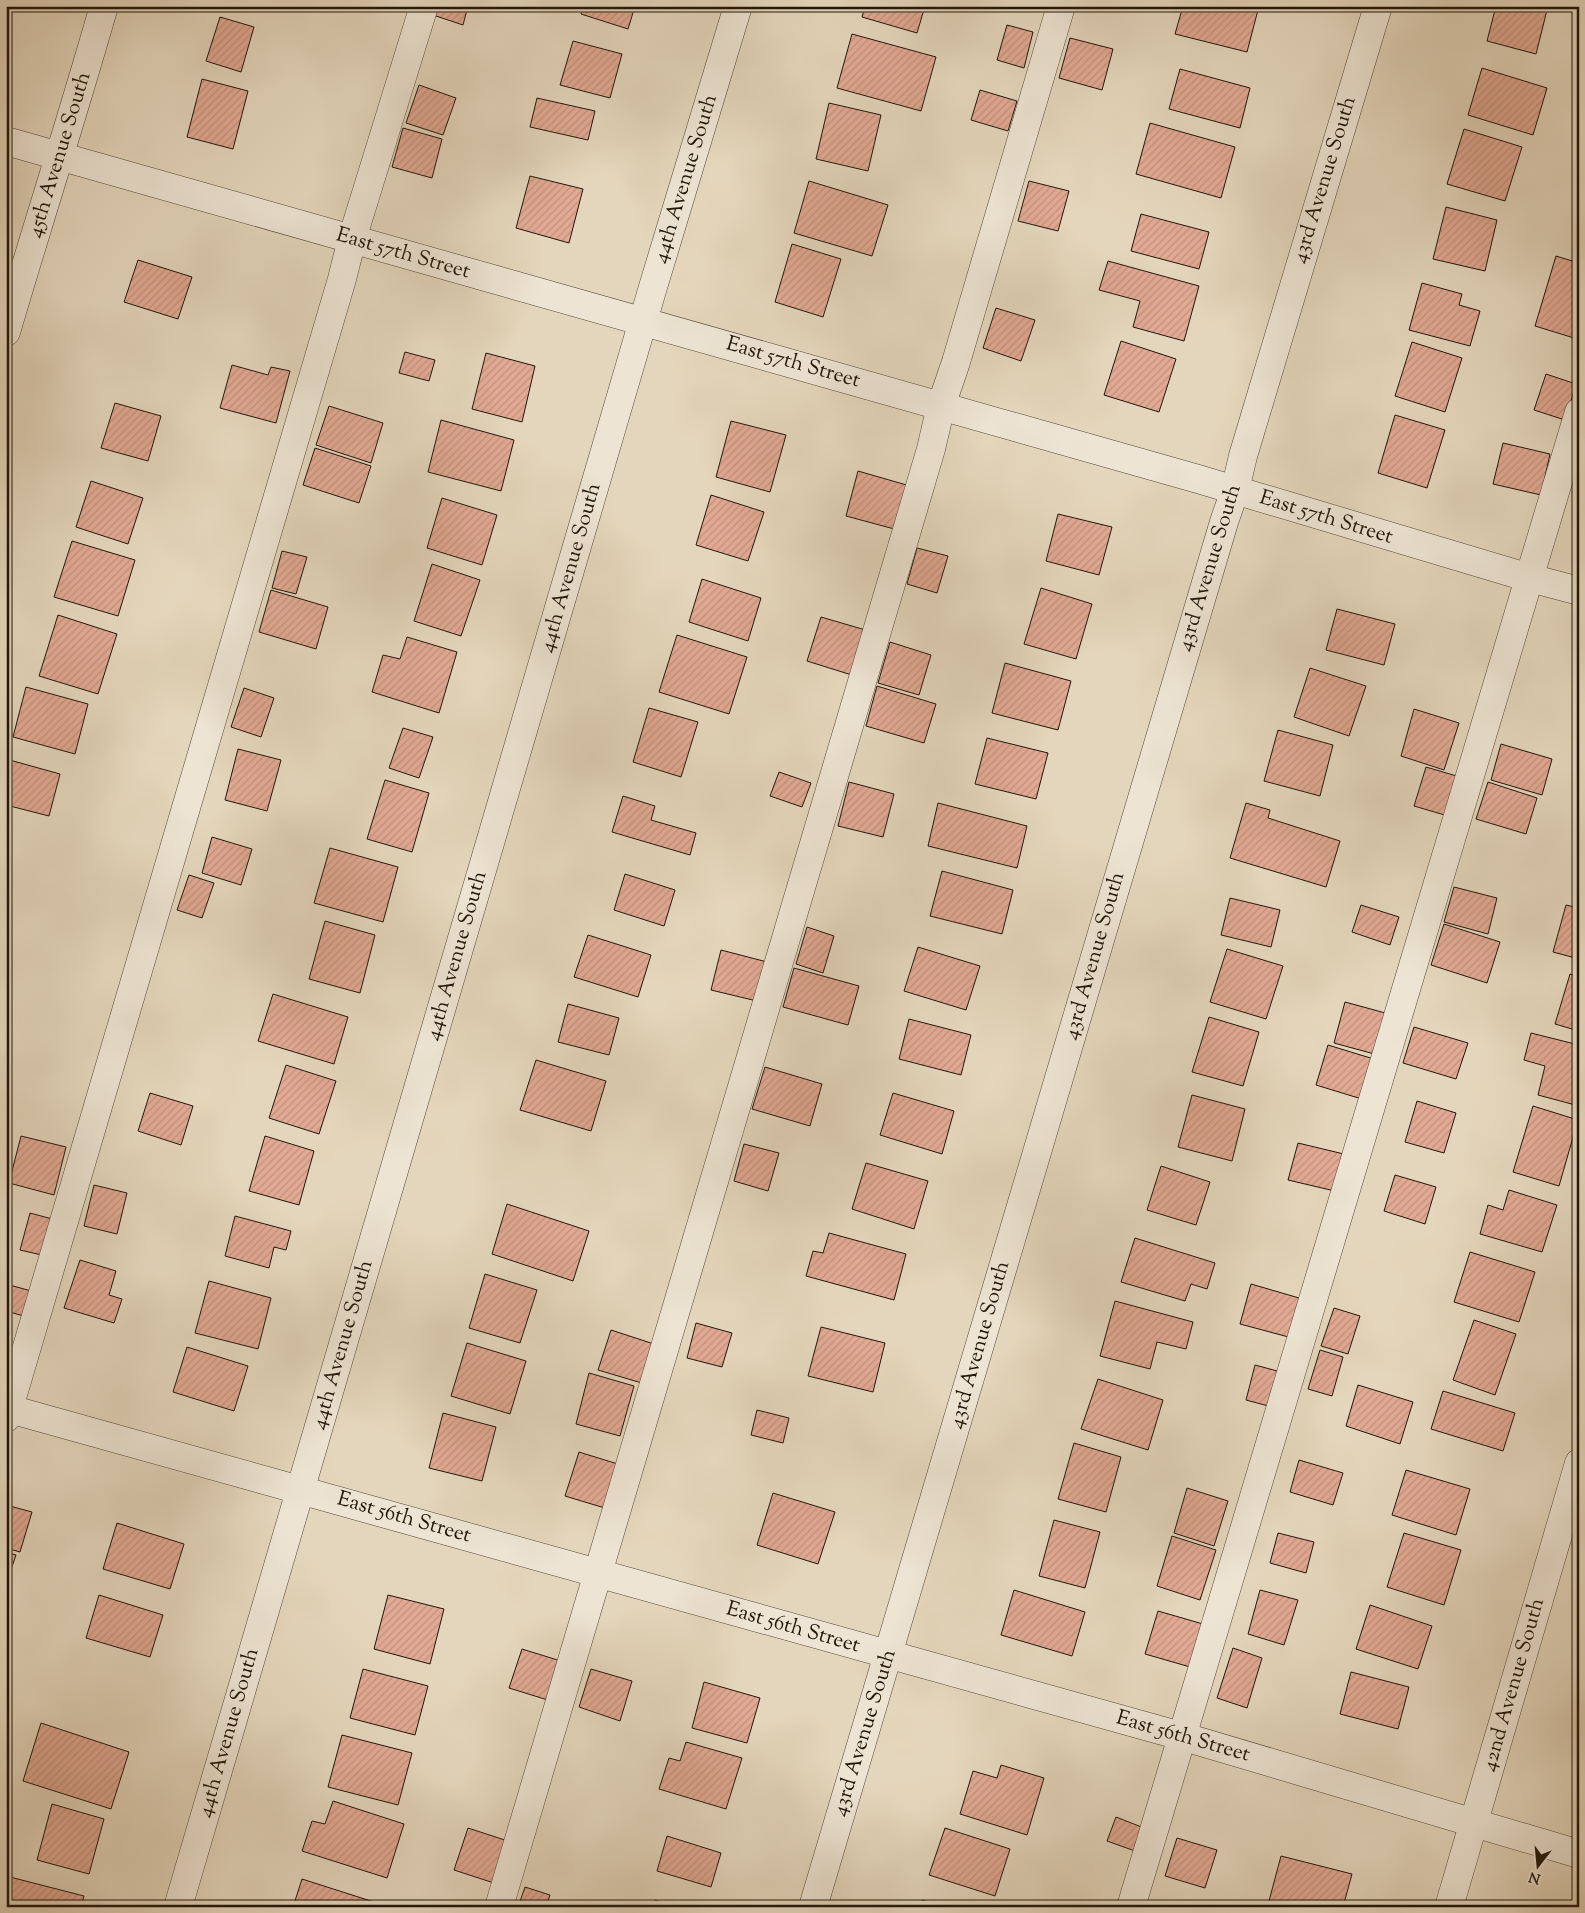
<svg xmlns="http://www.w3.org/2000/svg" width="1585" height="1913" font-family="'Sorts Mill Goudy',serif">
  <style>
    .building { fill: url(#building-hatch); stroke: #20160a }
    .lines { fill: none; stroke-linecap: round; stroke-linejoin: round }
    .minor-casing { stroke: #514636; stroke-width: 29 }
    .minor { stroke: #ede4d3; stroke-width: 28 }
    .labels { text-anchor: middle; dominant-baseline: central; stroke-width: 4; stroke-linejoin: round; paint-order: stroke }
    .street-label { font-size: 21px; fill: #20160a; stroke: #ede4d3 }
  </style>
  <defs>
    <pattern id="building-hatch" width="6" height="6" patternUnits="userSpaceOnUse" patternTransform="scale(1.25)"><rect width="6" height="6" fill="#e2a994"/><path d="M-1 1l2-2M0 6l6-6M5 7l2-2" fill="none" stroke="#c2917e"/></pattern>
  </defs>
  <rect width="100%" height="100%" fill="#e4d6bc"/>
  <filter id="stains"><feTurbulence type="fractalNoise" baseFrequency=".004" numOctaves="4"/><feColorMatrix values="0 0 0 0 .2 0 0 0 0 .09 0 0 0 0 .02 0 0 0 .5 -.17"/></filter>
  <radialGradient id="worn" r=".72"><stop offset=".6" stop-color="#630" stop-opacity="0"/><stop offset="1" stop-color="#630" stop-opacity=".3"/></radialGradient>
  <g class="building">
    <polygon points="436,6 468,6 463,25 433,15"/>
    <polygon points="583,6 635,6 628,29 581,14"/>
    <polygon points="865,6 925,6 917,33 862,17"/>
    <polygon points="1183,6 1259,6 1247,52 1175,34"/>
    <polygon points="1496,6 1548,6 1536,54 1487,41"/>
    <polygon points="220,17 254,27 241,72 206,61"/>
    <polygon points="1007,25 1033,32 1024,68 997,60"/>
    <polygon points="852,34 936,57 921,111 837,88"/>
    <polygon points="1070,38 1113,49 1102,90 1059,78"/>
    <polygon points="573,41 622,54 610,98 560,85"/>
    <polygon points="1482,68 1547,88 1533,135 1468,115"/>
    <polygon points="1180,69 1250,88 1240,128 1169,109"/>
    <polygon points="202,79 248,91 233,149 187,137"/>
    <polygon points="419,85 456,98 443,135 406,123"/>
    <polygon points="980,90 1017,101 1008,131 971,120"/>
    <polygon points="537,98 595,111 588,140 530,127"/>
    <polygon points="829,103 881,115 868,171 816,159"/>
    <polygon points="1150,123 1235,147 1221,198 1136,174"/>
    <polygon points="403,128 442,139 432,178 392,167"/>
    <polygon points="1464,129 1522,147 1505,201 1447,184"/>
    <polygon points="530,176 583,189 569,243 516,228"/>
    <polygon points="809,181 888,205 872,256 794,233"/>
    <polygon points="1029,181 1069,191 1058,231 1018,221"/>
    <polygon points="1446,207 1497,220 1485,271 1433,259"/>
    <polygon points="1141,214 1209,232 1199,269 1131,251"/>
    <polygon points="792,244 841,259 823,317 775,302"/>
    <polygon points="1556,256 1579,263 1579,321 1574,338 1535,326"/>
    <polygon points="138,260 192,277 178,319 124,302"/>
    <polygon points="1108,261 1199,286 1184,341 1133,327 1140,301 1099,290"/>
    <polygon points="1422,283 1462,294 1459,305 1480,311 1470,346 1409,330"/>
    <polygon points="996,308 1035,320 1021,361 983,348"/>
    <polygon points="1121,341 1176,359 1159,412 1104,395"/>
    <polygon points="1412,342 1462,358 1445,412 1395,396"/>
    <polygon points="405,352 435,360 429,381 399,373"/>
    <polygon points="486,353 535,366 522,422 472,409"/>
    <polygon points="232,365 268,375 271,367 290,371 276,423 220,408"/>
    <polygon points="1546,374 1576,384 1565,420 1534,410"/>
    <polygon points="115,403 161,416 148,461 101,448"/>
    <polygon points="329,406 383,423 371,463 316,445"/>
    <polygon points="1395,415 1445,430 1427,488 1378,473"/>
    <polygon points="441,420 514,440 501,491 428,472"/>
    <polygon points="731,421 786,435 770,492 716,477"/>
    <polygon points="1503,443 1550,454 1541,495 1493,484"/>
    <polygon points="315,448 371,466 359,503 303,485"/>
    <polygon points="858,471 910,486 898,530 846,516"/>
    <polygon points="91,481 143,498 128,544 76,527"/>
    <polygon points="711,495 764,512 748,561 696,545"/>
    <polygon points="442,498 497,515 482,565 427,548"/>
    <polygon points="1058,514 1112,527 1099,575 1046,561"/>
    <polygon points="72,541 135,560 118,616 54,597"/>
    <polygon points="917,548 948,556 937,593 907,584"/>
    <polygon points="282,551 307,557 296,594 272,588"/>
    <polygon points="432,564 480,580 461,636 414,621"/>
    <polygon points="702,579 761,598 748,641 689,622"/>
    <polygon points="1041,588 1092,604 1076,659 1024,644"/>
    <polygon points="271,590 328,607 316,649 259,632"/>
    <polygon points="1337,609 1395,624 1384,665 1326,650"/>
    <polygon points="58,615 117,634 98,694 39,676"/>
    <polygon points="821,617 869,631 855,676 807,661"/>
    <polygon points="677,635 747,657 729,714 659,692"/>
    <polygon points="407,637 457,652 439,713 372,692 383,655 400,659"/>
    <polygon points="890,642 931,655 919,695 878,683"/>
    <polygon points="1005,663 1071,681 1058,730 992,713"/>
    <polygon points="1310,668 1366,686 1349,736 1294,717"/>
    <polygon points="877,686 936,704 924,743 866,726"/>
    <polygon points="26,687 88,704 75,754 13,737"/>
    <polygon points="244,688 274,698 261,737 231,727"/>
    <polygon points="649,708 698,722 681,777 633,762"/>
    <polygon points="1414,709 1459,723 1444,770 1401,756"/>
    <polygon points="403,728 433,737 419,778 389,768"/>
    <polygon points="1278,730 1333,745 1320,796 1264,781"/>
    <polygon points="987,738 1048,753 1036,799 975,784"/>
    <polygon points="1501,744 1552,759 1542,795 1491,780"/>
    <polygon points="238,749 281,760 267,811 225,800"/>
    <polygon points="6,759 60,774 49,816 6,805"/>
    <polygon points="1426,767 1460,777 1448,816 1414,806"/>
    <polygon points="779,772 811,783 802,807 770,796"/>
    <polygon points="385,780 429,793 412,852 367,839"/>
    <polygon points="849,782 894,794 883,837 838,826"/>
    <polygon points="1488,782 1537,798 1526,834 1476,819"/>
    <polygon points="623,796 655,806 651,820 696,833 690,855 612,832"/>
    <polygon points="938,803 1027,826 1017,868 928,846"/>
    <polygon points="1246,803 1270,810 1268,818 1340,841 1326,887 1230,858"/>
    <polygon points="212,837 252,849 241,885 202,873"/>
    <polygon points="330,848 398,867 383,922 314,903"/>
    <polygon points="942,871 1013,890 1002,934 930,916"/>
    <polygon points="625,874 675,890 664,926 614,910"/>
    <polygon points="189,875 214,883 202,918 177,910"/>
    <polygon points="1454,887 1497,898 1488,934 1444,922"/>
    <polygon points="1230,898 1280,910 1271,947 1221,935"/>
    <polygon points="1361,905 1399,917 1390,945 1352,932"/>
    <polygon points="1566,905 1579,908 1579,959 1553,952"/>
    <polygon points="325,921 375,935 360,993 309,979"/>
    <polygon points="1444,924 1500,942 1487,983 1431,965"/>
    <polygon points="807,927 834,936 823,973 796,964"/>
    <polygon points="588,935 651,955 638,997 574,977"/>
    <polygon points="918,947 980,966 966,1010 904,991"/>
    <polygon points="1227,949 1283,966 1266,1019 1210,1002"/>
    <polygon points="721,950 771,963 761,1002 711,990"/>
    <polygon points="794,968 859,986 848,1025 783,1007"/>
    <polygon points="1570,974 1579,977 1579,1031 1555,1024"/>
    <polygon points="273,994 348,1017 334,1064 258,1041"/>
    <polygon points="1345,1002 1389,1014 1378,1055 1334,1043"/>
    <polygon points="568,1004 619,1018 609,1055 558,1042"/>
    <polygon points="1209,1017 1259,1032 1243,1086 1192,1072"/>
    <polygon points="909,1019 971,1035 961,1075 899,1059"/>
    <polygon points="1414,1027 1468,1043 1456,1079 1403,1063"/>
    <polygon points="1531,1033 1579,1045 1579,1106 1538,1095 1545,1066 1524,1060"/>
    <polygon points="1328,1045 1377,1060 1365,1100 1316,1085"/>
    <polygon points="536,1060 606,1081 591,1131 520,1110"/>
    <polygon points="286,1065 336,1081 319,1134 269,1118"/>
    <polygon points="765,1067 822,1084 810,1126 752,1109"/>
    <polygon points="150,1093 193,1106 181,1145 138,1131"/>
    <polygon points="893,1093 954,1111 942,1154 880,1135"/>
    <polygon points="1192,1095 1245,1109 1232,1161 1178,1147"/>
    <polygon points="1417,1101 1456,1113 1444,1153 1405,1142"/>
    <polygon points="1533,1106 1578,1120 1559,1186 1513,1172"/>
    <polygon points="21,1136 66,1147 54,1195 9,1183"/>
    <polygon points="265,1136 314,1151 299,1205 249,1191"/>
    <polygon points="1298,1143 1348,1155 1339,1192 1288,1180"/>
    <polygon points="744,1144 779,1153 768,1191 734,1181"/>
    <polygon points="866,1163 928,1181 914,1229 852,1209"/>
    <polygon points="1161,1166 1210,1182 1196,1225 1147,1210"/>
    <polygon points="1395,1175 1436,1187 1425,1224 1384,1211"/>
    <polygon points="94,1185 127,1193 117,1234 84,1226"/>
    <polygon points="1509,1190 1557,1205 1542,1252 1480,1234 1488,1205 1503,1210"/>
    <polygon points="507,1204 589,1231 573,1281 492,1254"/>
    <polygon points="30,1213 56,1220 46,1256 20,1250"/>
    <polygon points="235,1216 291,1231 286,1250 274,1247 269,1268 225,1256"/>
    <polygon points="829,1233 906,1254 894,1300 806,1276 813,1251 823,1253"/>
    <polygon points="1135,1238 1215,1263 1207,1289 1191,1284 1185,1301 1121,1282"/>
    <polygon points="1470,1252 1535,1272 1519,1322 1454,1302"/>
    <polygon points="80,1260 116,1271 109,1295 122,1299 114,1323 64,1308"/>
    <polygon points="485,1274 537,1290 520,1343 469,1328"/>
    <polygon points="209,1281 271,1298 258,1349 195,1333"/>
    <polygon points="6,1284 35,1292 27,1317 6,1311"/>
    <polygon points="1251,1284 1306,1300 1296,1339 1240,1324"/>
    <polygon points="1115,1301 1193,1322 1186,1349 1157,1342 1150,1369 1100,1356"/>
    <polygon points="1334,1308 1360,1316 1348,1354 1321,1346"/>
    <polygon points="1474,1320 1516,1334 1495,1395 1453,1380"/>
    <polygon points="696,1323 732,1333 722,1367 687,1358"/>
    <polygon points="821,1327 885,1343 873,1392 808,1376"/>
    <polygon points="611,1330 657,1345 645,1384 598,1370"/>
    <polygon points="467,1343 526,1361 510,1414 451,1396"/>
    <polygon points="187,1347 248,1366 234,1411 173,1392"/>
    <polygon points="1320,1350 1343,1357 1332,1396 1308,1389"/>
    <polygon points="1255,1365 1281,1372 1272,1407 1246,1400"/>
    <polygon points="589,1373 634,1386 620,1436 576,1424"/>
    <polygon points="1098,1379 1163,1400 1148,1450 1081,1429"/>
    <polygon points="1358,1385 1413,1402 1400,1444 1346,1426"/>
    <polygon points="1443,1391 1515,1413 1503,1451 1431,1429"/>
    <polygon points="757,1410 789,1418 783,1443 751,1435"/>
    <polygon points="443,1413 496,1427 482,1481 429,1468"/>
    <polygon points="1074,1443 1121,1457 1106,1512 1058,1499"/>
    <polygon points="579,1452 621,1465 608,1509 565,1496"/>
    <polygon points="1299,1460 1343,1473 1333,1505 1290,1492"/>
    <polygon points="1406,1470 1470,1489 1456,1535 1392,1515"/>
    <polygon points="1187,1488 1228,1501 1214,1546 1174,1533"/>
    <polygon points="773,1493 835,1512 818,1564 757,1545"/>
    <polygon points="6,1505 32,1512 20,1552 6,1548"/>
    <polygon points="1054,1520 1100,1532 1085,1588 1039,1576"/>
    <polygon points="117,1523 184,1544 170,1589 103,1569"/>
    <polygon points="1278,1533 1314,1542 1306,1573 1270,1563"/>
    <polygon points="1404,1533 1461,1550 1444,1605 1387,1587"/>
    <polygon points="1172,1536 1216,1550 1200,1600 1157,1586"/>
    <polygon points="6,1552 16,1555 6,1584"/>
    <polygon points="1014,1590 1085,1612 1072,1656 1001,1635"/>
    <polygon points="1260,1590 1298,1600 1284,1645 1248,1634"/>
    <polygon points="99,1595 163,1615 150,1657 86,1638"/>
    <polygon points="388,1595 444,1609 430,1664 374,1649"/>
    <polygon points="1370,1605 1432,1626 1418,1669 1356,1649"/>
    <polygon points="1158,1611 1210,1626 1197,1669 1145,1654"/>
    <polygon points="1233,1648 1262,1658 1247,1708 1217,1698"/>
    <polygon points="522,1649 564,1662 551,1701 509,1688"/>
    <polygon points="363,1669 428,1686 415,1735 350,1718"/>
    <polygon points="591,1669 632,1681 620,1721 579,1707"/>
    <polygon points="1351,1672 1409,1687 1398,1729 1340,1714"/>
    <polygon points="704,1682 760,1698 747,1743 692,1728"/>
    <polygon points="41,1723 129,1752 111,1809 23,1781"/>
    <polygon points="342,1735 412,1753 398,1805 328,1787"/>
    <polygon points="686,1742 742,1758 726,1809 659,1789 669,1758 680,1761"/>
    <polygon points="1001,1765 1044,1778 1027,1835 960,1814 973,1771 997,1778"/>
    <polygon points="333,1801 404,1824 387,1878 302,1851 312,1821 325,1824"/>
    <polygon points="52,1804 104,1819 89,1874 37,1860"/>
    <polygon points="1116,1817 1144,1828 1135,1851 1107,1841"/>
    <polygon points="468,1828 511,1842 497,1884 454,1870"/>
    <polygon points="945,1828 1010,1849 995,1896 929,1875"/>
    <polygon points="667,1836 721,1853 711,1887 657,1871"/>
    <polygon points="1177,1838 1217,1850 1205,1888 1165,1876"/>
    <polygon points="1281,1856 1352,1874 1343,1907 1293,1907 1269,1901"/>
    <polygon points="6,1876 84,1896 81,1907 6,1907"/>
    <polygon points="302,1879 374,1902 372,1907 293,1907"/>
    <polygon points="525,1887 550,1895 546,1907 518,1907"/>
    <polygon points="655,1900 676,1907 653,1907"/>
    <polygon points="922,1900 950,1907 920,1907"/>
  </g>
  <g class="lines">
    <defs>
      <g id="minor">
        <polyline points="6,141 1198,479 1530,578 1579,591"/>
        <path d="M6,332c32,-109 67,-217 98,-326"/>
        <polyline points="6,1408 1181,1736 1579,1854"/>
        <polyline points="6,1418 342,279 352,239 424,6"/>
        <polyline points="178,1907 653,287 738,6"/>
        <polyline points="499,1907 931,449 941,406 956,362 1061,6"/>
        <polyline points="813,1907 1224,522 1235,490 1243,456 1378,6"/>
        <polyline points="1131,1907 1579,412"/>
        <polyline points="1449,1907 1579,1463"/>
      </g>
    </defs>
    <use href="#minor" class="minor-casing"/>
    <use href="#minor" class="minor"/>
  </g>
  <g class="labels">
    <g class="street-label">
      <text transform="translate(60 155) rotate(-73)">45th Avenue South</text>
      <text transform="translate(686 179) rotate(-73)">44th Avenue South</text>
      <text transform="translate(1325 180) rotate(-73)">43rd Avenue South</text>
      <text transform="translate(403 254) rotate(16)">East 57th Street</text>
      <text transform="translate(793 363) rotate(16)">East 57th Street</text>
      <text transform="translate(1326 518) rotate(17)">East 57th Street</text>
      <text transform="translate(571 568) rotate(-74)">44th Avenue South</text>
      <text transform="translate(1210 568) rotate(-73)">43rd Avenue South</text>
      <text transform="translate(457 956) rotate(-74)">44th Avenue South</text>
      <text transform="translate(1095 956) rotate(-74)">43rd Avenue South</text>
      <text transform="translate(343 1345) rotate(-74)">44th Avenue South</text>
      <text transform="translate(980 1345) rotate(-74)">43rd Avenue South</text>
      <text transform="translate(404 1518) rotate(16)">East 56th Street</text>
      <text transform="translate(793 1628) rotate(16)">East 56th Street</text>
      <text transform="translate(1514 1685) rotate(-74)">42nd Avenue South</text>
      <text transform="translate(229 1733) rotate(-74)">44th Avenue South</text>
      <text transform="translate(865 1733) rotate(-73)">43rd Avenue South</text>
      <text transform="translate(1183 1737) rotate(16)">East 56th Street</text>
    </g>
  </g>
  <rect width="1585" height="1913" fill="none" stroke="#e4d6bc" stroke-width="25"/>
  <rect x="8" y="8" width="1570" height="1898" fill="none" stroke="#20160a" stroke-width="2.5"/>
  <rect x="12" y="12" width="1560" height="1888" fill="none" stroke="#20160a"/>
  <g transform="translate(1538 1866) rotate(196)" stroke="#ede4d3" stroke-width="4" paint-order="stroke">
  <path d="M0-4L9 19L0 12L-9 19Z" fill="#20160a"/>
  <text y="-8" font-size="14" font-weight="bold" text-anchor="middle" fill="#20160a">N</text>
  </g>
  <rect width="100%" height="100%" filter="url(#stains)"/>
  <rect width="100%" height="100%" fill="url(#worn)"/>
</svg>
